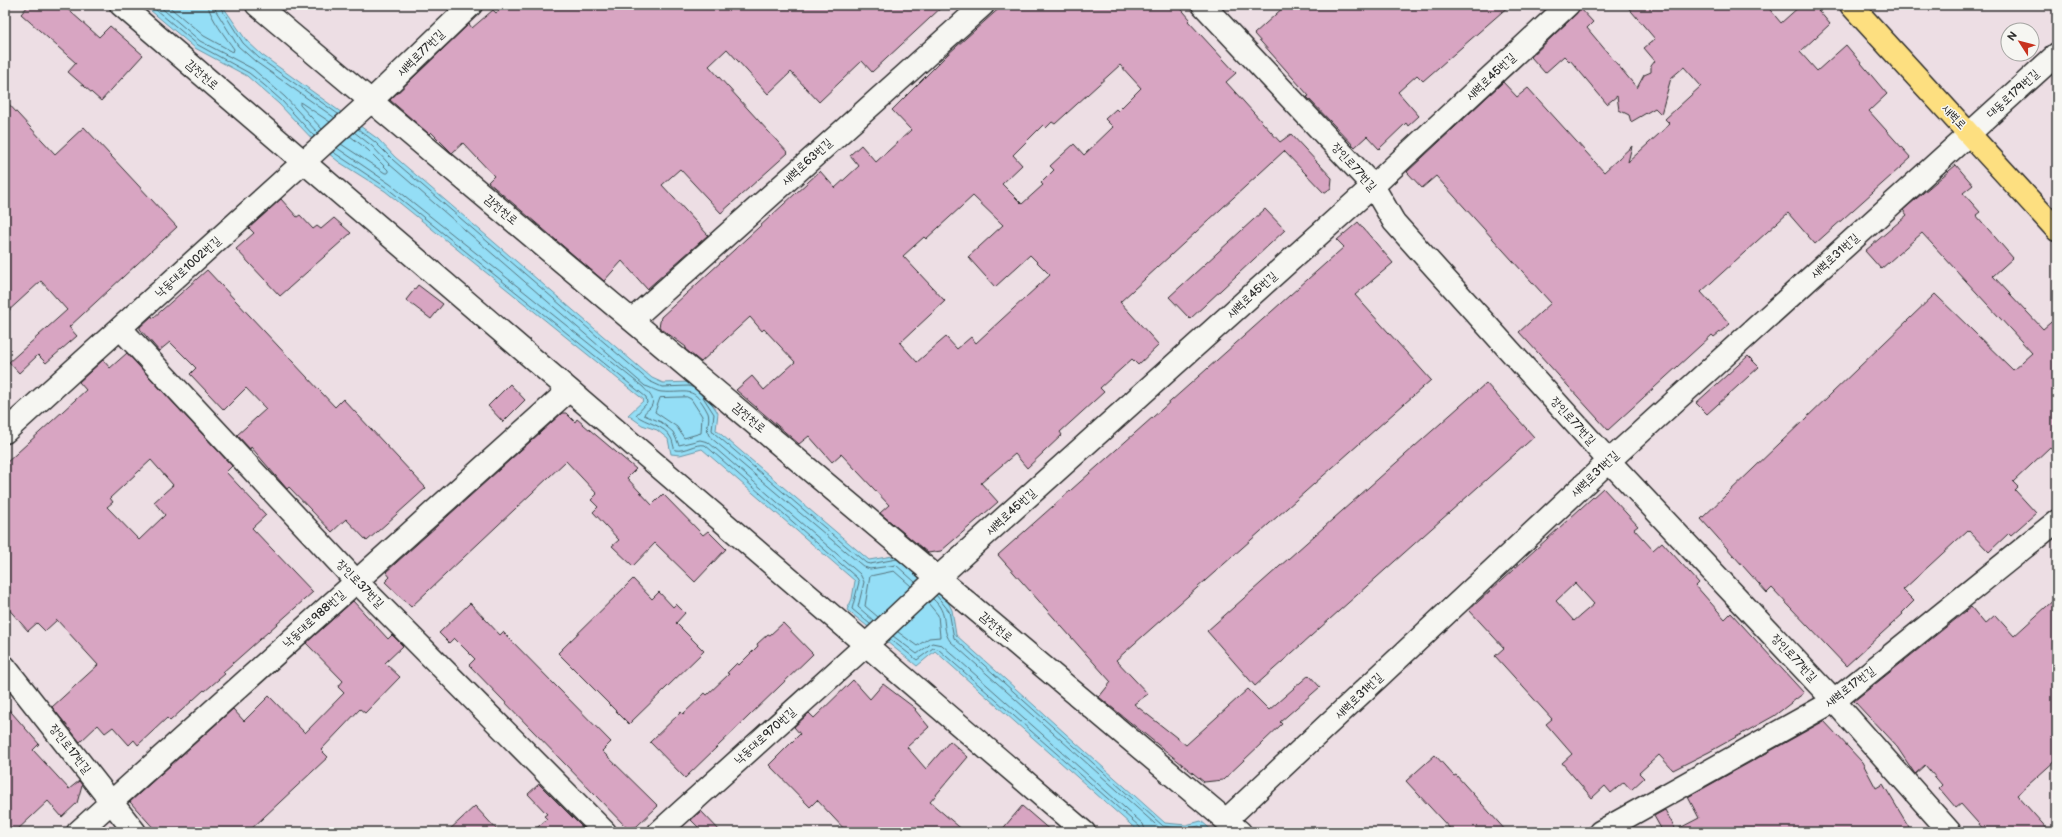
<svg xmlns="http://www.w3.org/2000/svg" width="2062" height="837" font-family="'Balsamiq Sans','Poor Story',sans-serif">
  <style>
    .built { fill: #eddee4; fill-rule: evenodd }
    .water { fill: #94def6; stroke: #6a96a5 }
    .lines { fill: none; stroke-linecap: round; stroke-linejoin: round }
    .shore { stroke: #55737c; stroke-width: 1 }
    .building { fill: #d8a5c2; stroke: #2b2b2b; fill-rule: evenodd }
    .minor-casing { stroke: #2b2b2b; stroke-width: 25 }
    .major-casing { stroke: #2b2b2b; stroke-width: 25 }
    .minor { stroke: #f6f6f2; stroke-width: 22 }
    .major { stroke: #fddf80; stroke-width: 22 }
    .labels { text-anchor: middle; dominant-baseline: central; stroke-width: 3; stroke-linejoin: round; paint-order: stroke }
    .street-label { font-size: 12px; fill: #2b2b2b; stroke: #f6f6f2 }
  </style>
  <rect width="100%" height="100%" fill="#f6f6f2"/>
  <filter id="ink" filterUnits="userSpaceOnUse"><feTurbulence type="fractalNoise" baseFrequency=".025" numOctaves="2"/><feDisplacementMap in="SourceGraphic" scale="8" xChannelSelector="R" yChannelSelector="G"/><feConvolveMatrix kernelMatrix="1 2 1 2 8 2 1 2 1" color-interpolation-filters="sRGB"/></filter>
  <g filter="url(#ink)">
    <path class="built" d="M5,5h2052v827h-2052zM2008,30h24v24h-24z"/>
    <polygon class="water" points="144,5 222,5 246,40 262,55 378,139 395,157 652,378 663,383 690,382 701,387 718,413 716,430 869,560 899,555 946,598 952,610 956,635 1165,823 1186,825 1201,821 1214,832 1139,832 935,651 917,666 847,610 852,599 855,581 702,449 680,455 671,454 668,439 657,430 642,425 628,415 644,400 385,191 339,162 317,144 279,104 247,76 195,48"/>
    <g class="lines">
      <g class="shore">
        <polyline points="150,5 198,45 249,73 264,85 282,101 314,136"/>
        <polyline points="158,5 200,41 253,69 285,97 318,133"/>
        <path d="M167,5l37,31 29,16 1,-3c-7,-10 -25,-33 -26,-44"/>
        <polyline points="214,5 216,11 238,46 256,62 335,118"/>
        <polyline points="219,5 243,43 259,58 338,114"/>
        <polyline points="322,129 300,105 300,102 330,122"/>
        <polyline points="358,129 375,142 393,160 649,381 662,387 689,386 694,388"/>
        <path d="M354,132l18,14 17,18 256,222c5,1 12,6 17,6 26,2 31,-8 46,21 3,8 -4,16 2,24l154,130 6,2 26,-4 19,17"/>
        <polyline points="341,144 385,173 388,173 388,170 368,150 350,136"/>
        <path d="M337,148l53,36 253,203c5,6 14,12 7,21 -3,3 -5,3 -6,7l17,7 12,10 6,13 21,-5 8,2 152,132 4,8 -6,25 16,14"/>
        <path d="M333,152l54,36 259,209 1,6 -11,12c9,8 29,10 35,23 2,3 2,8 4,12 10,2 20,-7 30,-5l152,133 2,4 -7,27 18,15"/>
        <polyline points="701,394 714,414 712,430 714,433 866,563 870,564 897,559"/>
        <polygon points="687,397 691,399 702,416 701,433 684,438 677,427 655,412 660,398"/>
        <polyline points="936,595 949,611 954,638 1163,826 1185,829 1199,826 1207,832"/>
        <path d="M933,599c17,15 7,28 17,42l214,191"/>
        <polyline points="878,617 865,606 870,576 894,571 911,586"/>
        <polyline points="898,632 917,646 929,638 940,637 938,615 928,603"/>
        <polyline points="893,636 917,654 932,643 942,645 1143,824 1146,832"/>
        <polyline points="890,639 917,660 933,648 938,649 1140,827 1141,832"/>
      </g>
    </g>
    <g class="building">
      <polygon points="29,5 63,5 99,37 110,26 143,55 101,101 68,72 76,63 21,14"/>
      <polygon points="505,5 944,5 872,72 862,61 819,102 791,72 768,94 727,49 709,66 788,153 721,213 680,169 662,185 708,235 647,289 622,261 604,281 488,182 494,176 463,143 452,153 431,132 429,134 390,100 469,24 472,28 493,10 496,13"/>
      <path d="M1003,5h175l12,14 -2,2 48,52 -10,9 54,60 11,-8 41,44 -1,10 -7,5 -40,-42 -164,151 39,43 -21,20 -6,-6 -32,29 4,4 -44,40 2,3 -35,33 -12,-14 -34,29 17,19 -57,49 -13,2 -48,-40 9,-8 -48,-51 -9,8 -23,-26 -10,8 -63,-54 16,-14 12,14 31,-28 -31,-33 -2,2 -12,-14 -49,45 -16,-13 1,-2 -27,-20 2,-10 159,-146 15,17 24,-22 -9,-11 11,-10 15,17 35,-32 -19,-20 56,-56zM1120,65l21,23 -23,23 -2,-2 -11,10 8,8 -29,28 -10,-11 -24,22 4,4 -13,13 2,2 -21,19 -20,-20 20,-19 -9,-10 30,-30 3,3 6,-6 3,2zM973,196l30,29 -35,32 27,30 35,-32 20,20 -74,68 -5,-6 -14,12 -11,-12 -29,25 -17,-19 45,-42 -42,-45 21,-19 2,2z"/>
      <polygon points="1286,5 1295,5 1300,10 1306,5 1510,5 1423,81 1417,75 1398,92 1419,116 1408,126 1406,123 1379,149 1367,136 1355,147 1307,97 1309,96 1254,34"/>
      <polygon points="1626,5 1766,5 1781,23 1801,5 1814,5 1830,24 1800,52 1817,71 1846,45 1887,94 1869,111 1911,158 1815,244 1788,213 1701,292 1730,324 1714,337 1712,335 1608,430 1519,332 1551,303 1436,176 1422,188 1407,172 1503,82 1517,97 1528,88 1604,172 1632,146 1628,162 1670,124 1665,119 1701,86 1684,67 1671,78 1661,114 1655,108 1631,122 1629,115 1619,110 1617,96 1607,104 1570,60 1569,61 1564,56 1545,73 1531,57 1576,14 1580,8 1593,22 1587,28 1637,88 1644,75 1651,72 1651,66 1655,61 1644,48 1655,39"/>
      <polygon points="5,100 55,154 84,127 177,227 69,327 77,336 46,363 38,355 19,373 9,362 67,310 41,281 5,314"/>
      <polygon points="1956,165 1973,185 1963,193 1980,212 1976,215 2013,258 1993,276 2043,329 2057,317 2057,455 2050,447 2013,482 2018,487 2015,490 2036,513 2011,535 2009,533 1989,552 1968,530 1903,590 1914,601 1902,613 1903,614 1846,666 1772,588 1767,593 1701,519 1935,294 2013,370 2032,353 1922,233 1881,269 1865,251 1907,215 1903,210"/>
      <polygon points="281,199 297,217 300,215 313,229 317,226 321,229 334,218 351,233 280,296 236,249 254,233 249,228"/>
      <polygon points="1265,209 1285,230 1190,319 1169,297"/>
      <polygon points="1358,222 1393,263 1355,295 1431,380 1116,660 1148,694 1134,704 1186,745 1248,689 1269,710 1309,675 1320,687 1280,722 1282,724 1223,780 1204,782 1099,697 1111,682 998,555 1344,247 1337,240"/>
      <polygon points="207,270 335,407 343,399 426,488 367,541 346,519 332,532 289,487 287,489 251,447 250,449 237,435 266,409 246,388 224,410 190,374 196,368 170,342 159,351 140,329 140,327 152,316 153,318"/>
      <polygon points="418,285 443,304 431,319 406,300"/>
      <path d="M127,353l105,113 -6,6 40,43 -14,13 61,64 -90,80 2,2 -20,17 -1,-1 -34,31 -3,-3 -29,27 -4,-5 -5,5 -16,-18 -8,6 -7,-8 -18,17 -28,-35 46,-42 -41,-45 -12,11 -8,-8 -9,8 -23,-26v-141l81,-74 -7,-8 24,-22 7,8zM151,460l22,25 -19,17 11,13 -26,25 -32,-33 6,-5 -3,-4z"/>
      <polygon points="1748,356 1759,367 1707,414 1696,403"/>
      <polygon points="1486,383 1534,437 1255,686 1207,631"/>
      <polygon points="510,384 525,400 503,422 488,406"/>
      <polygon points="562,413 566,413 575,422 577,419 636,469 627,478 652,505 663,494 703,535 708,531 726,549 695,582 655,543 633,566 612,546 619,540 593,512 598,507 591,500 597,494 566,461 411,607 385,582 390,577 386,572"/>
      <path d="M1603,488l35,38 -4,3 19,21 9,-8 37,41 -3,3 29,33 6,-6 73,80 -30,23 -65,36 -36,18 -14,-15 -20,18 5,5 -13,12 -7,-8 -13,11 -6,-7 -13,12 -30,-35 10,-9 -26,-30 6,-5 -57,-63 9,-8 -35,-38zM1575,583l19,21 -20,17 -18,-20z"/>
      <polygon points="633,579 652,599 659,592 673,607 676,604 685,613 676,623 704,651 629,724 558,653"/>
      <polygon points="2057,597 2057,759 2017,795 2050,832 1986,832 1961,804 1956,808 1939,788 1942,785 1925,765 1915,774 1897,747 1854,701 1971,607 1985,624 1995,615 2014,636"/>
      <polygon points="353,601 388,639 392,635 403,646 385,663 400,677 365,713 360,709 321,750 328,757 248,832 157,832 130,802 233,709 244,721 269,696 305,733 344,693 338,687 343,681 306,643"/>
      <polygon points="470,603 500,635 503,632 611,742 602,751 658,806 636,827 627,828 469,665 475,659 454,638 449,643 439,633"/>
      <polygon points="783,623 813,654 685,778 650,742 681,712 683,714 705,693 707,695 729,674 727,673 737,663 739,665 758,646 757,644 768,634 770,635"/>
      <polygon points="853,680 870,699 883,684 916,709 915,710 929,727 907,747 926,769 950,741 968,757 930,802 965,832 847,832 817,800 810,807 769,765 800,734 794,727 809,713 814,718"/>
      <polygon points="5,705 39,744 33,750 69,789 79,781 82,785 77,803 62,817 48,801 15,832 5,832"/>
      <polygon points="1824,721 1862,762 1876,788 1883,784 1912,832 1663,832 1654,816 1665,810 1676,830 1699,818 1688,797"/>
      <polygon points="1435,755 1454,776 1456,775 1507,832 1453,832 1406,781"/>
      <polygon points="539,784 587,832 532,832 547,819 544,816 547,814 528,794"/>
      <polygon points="475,806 499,832 447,832"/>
      <polygon points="1022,806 1052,832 1000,832"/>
      <polygon points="701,811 721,832 703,832 691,820"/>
    </g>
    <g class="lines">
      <defs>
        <g id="minor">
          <polyline points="121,5 1084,832"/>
          <polyline points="257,5 1240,832"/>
          <polyline points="1203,5 1373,186 1394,222 1609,461 1834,701 1950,832"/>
          <polyline points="632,320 983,5"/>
          <polyline points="121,329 356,581 605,832"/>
          <polyline points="5,432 371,101 471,5"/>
          <polyline points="5,667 135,832"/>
          <polyline points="1226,820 1609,461 2057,54"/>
          <polyline points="78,832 569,390"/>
          <polyline points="659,832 866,645 933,582 1373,186 1568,5"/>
          <polyline points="1600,832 1834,701 2057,521"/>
        </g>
        <polyline id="major" points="1851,5 2057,230"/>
      </defs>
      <use href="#minor" class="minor-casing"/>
      <use href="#major" class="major-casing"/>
      <use href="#minor" class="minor"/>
      <use href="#major" class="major"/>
    </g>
  </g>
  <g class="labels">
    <g class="street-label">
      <text transform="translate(421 53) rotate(-44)">새벽로77번길</text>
      <text transform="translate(202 75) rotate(41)">감전천로</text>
      <text transform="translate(1491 77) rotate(-43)">새벽로45번길</text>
      <text transform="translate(2013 94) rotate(-42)">대동로179번길</text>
      <text transform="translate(1954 117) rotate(47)">새벽로</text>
      <text transform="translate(807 162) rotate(-42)">새벽로63번길</text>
      <text transform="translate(1354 167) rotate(48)">장인로77번길</text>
      <text transform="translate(501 210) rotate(40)">감전천로</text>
      <text transform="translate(1835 256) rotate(-42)">새벽로31번길</text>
      <text transform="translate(188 267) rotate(-42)">낙동대로1002번길</text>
      <text transform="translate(1252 295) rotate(-42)">새벽로45번길</text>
      <text transform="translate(749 418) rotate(40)">감전천로</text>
      <text transform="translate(1573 421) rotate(48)">장인로77번길</text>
      <text transform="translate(1595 474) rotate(-43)">새벽로31번길</text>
      <text transform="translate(1011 512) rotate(-42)">새벽로45번길</text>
      <text transform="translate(360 584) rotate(46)">장인로37번길</text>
      <text transform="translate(314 619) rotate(-42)">낙동대로988번길</text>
      <text transform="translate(996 627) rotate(40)">감전천로</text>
      <text transform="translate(1794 658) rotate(47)">장인로77번길</text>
      <text transform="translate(1850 687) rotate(-37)">새벽로17번길</text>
      <text transform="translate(1359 696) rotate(-43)">새벽로31번길</text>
      <text transform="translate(765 736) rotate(-42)">낙동대로970번길</text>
      <text transform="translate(70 749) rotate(52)">장인로17번길</text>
    </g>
  </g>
  <rect width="2062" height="837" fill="none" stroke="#f6f6f2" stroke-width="20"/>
  <rect x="10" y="10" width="2042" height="817" fill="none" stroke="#2b2b2b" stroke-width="1.5" filter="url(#ink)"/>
  <g transform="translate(2020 42) rotate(306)"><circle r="19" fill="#f6f6f2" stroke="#a5a5a2"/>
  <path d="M0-3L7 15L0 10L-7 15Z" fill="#c8321e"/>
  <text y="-6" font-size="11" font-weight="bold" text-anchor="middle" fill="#2b2b2b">N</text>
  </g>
</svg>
